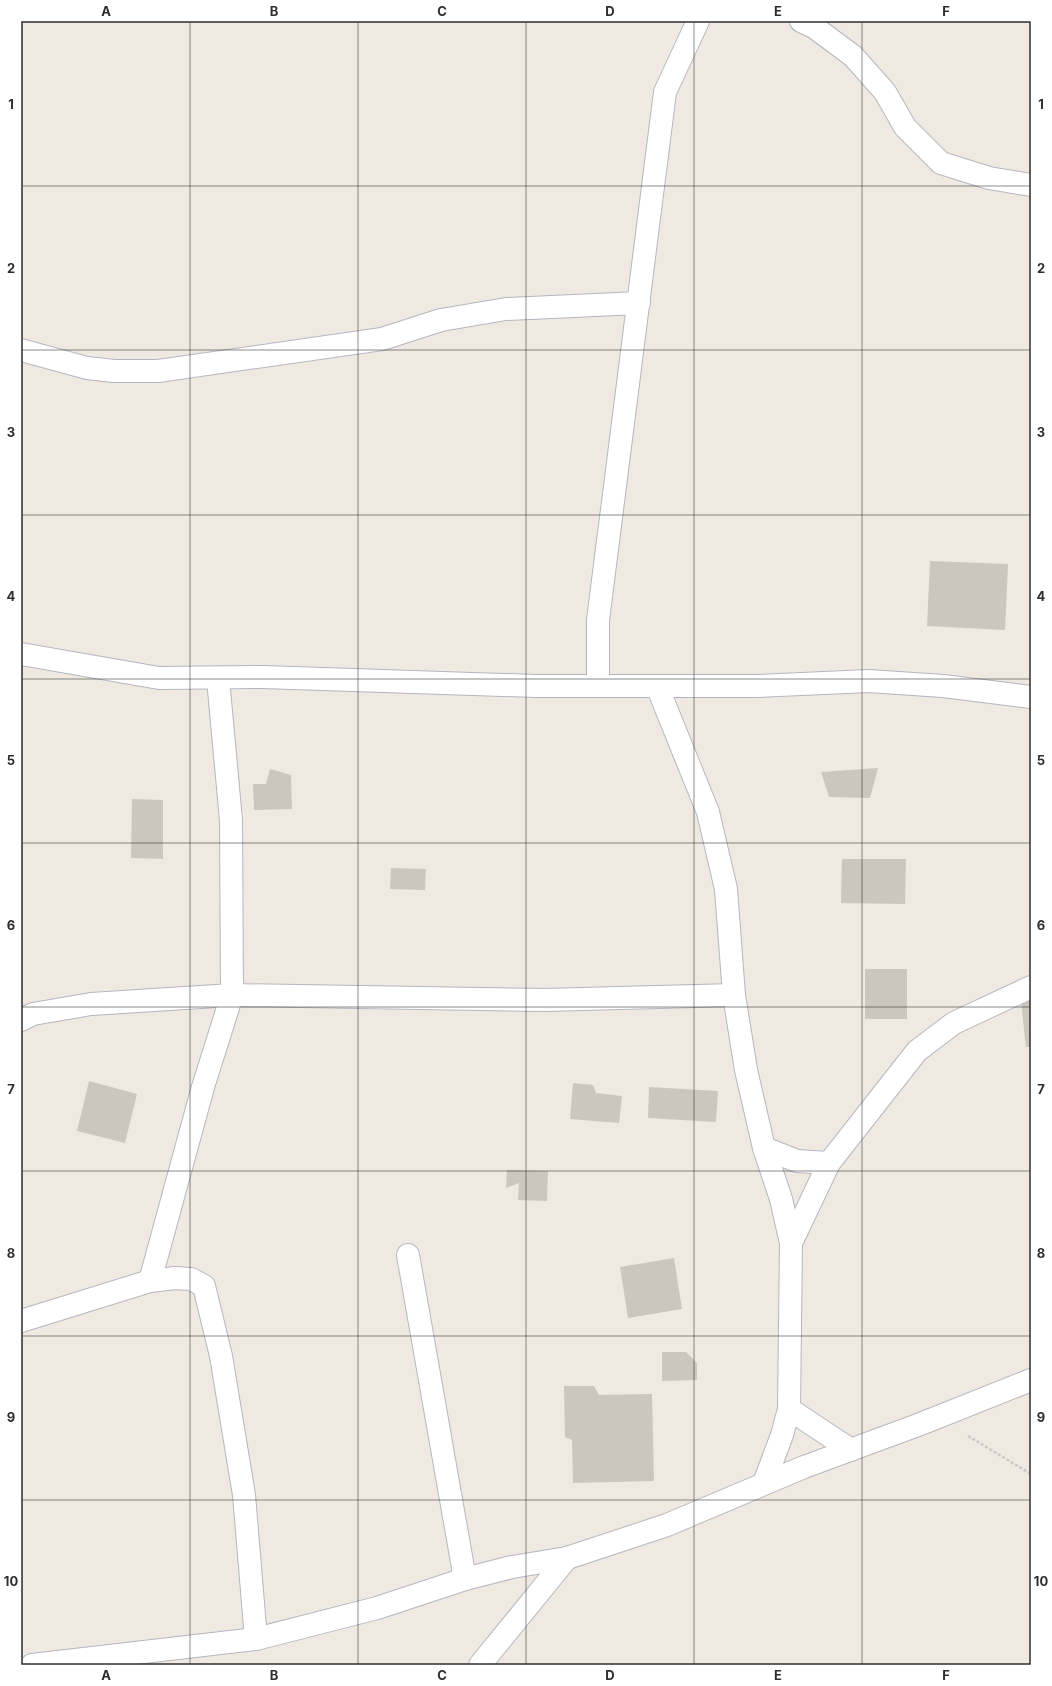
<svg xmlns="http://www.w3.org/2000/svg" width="1052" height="1686" font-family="Inter,sans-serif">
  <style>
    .building { fill: #cbc7bf }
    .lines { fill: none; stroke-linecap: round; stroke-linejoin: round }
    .street-casing { stroke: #b4b7c1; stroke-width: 24 }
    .path { stroke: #c9c9c9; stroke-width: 2.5; stroke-dasharray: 3 2; stroke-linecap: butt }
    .street { stroke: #fff; stroke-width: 22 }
    .grid { fill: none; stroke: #2e2e2e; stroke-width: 1; stroke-opacity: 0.55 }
    .neatline { fill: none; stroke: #2e2e2e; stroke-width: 1.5 }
    .grid-label { font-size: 13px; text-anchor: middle; font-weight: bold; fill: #2e2e2e }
  </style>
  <rect width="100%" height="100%" fill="#efe9e1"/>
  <g class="building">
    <polygon points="930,561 1008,564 1005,630 927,626"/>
    <polygon points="878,768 870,798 829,797 821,772"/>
    <polygon points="270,769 291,775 292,809 254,810 253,784 266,784"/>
    <polygon points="132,799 163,800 163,859 131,858"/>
    <polygon points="842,859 906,859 905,904 841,903"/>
    <polygon points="391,868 426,869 425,890 390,889"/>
    <rect x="865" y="969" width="42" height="50"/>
    <polygon points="1020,992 1031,994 1031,1047 1026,1047"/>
    <polygon points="89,1081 137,1094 125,1143 77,1131"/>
    <polygon points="573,1083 593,1085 596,1093 622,1096 619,1123 570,1119"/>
    <polygon points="649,1087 718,1091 716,1122 648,1118"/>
    <polygon points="507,1170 548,1171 547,1201 518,1200 519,1183 506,1188"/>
    <polygon points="674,1258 682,1309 628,1318 620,1267"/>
    <polygon points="662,1352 686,1352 697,1363 697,1380 662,1381"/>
    <polygon points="564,1386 594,1386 599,1395 652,1394 654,1481 573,1483 572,1440 565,1437"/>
  </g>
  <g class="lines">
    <defs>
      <g id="street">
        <polyline points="801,21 814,27 853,56 885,92 905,127 941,163 989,178 1031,185"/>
        <polyline points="21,350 87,368 114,371 158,371 382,339 441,320 506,309 639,303"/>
        <polyline points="21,654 159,678 263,677 536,686 757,686 869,681 943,686 1031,697"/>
        <polyline points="598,685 598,620 665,92 698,21"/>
        <polyline points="657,686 708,812 726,889 734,995 746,1070 764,1148 781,1199 791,1243 789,1409 782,1435 764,1483"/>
        <polyline points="21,1020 33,1014 91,1004 232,995 544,1000 734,995"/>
        <polyline points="764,1148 797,1161 829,1163"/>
        <polyline points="791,1243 829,1163 917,1051 954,1023 1031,987"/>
        <polyline points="408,1255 465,1579"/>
        <polyline points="150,1281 203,1087 232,995 231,820 218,679"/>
        <polyline points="21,1321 150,1281 175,1278 191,1279 204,1286 221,1356 244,1495 256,1639"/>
        <polyline points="789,1409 851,1450"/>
        <polyline points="32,1665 256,1639 377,1608 465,1579 512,1567 567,1558 667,1525 804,1467 918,1425 1031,1380"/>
        <polyline points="480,1665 567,1558"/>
      </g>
    </defs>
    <use href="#street" class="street-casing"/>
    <polyline class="path" points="968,1436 1031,1474"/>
    <use href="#street" class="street"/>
  </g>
  <path class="grid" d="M190,21v1644M358,21v1644M526,21v1644M694,21v1644M862,21v1644M21,186h1010M21,350h1010M21,515h1010M21,679h1010M21,843h1010M21,1007h1010M21,1171h1010M21,1336h1010M21,1500h1010"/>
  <rect width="1052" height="1686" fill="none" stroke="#ffffff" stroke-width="44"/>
  <rect x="22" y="22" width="1008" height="1642" class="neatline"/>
  <g class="grid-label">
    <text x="106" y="16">A</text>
    <text x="274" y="16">B</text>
    <text x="442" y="16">C</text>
    <text x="610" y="16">D</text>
    <text x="778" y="16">E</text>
    <text x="946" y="16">F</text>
    <text x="11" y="109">1</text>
    <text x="1041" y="109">1</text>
    <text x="11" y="273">2</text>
    <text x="1041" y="273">2</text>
    <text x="11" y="437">3</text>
    <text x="1041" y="437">3</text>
    <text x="11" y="601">4</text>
    <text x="1041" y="601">4</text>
    <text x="11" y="765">5</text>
    <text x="1041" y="765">5</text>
    <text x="11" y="930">6</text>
    <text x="1041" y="930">6</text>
    <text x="11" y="1094">7</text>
    <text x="1041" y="1094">7</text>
    <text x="11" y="1258">8</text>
    <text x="1041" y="1258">8</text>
    <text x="11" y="1422">9</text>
    <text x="1041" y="1422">9</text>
    <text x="11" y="1586">10</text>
    <text x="1041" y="1586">10</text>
    <text x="106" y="1680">A</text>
    <text x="274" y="1680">B</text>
    <text x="442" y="1680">C</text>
    <text x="610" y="1680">D</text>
    <text x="778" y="1680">E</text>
    <text x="946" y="1680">F</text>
  </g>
</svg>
